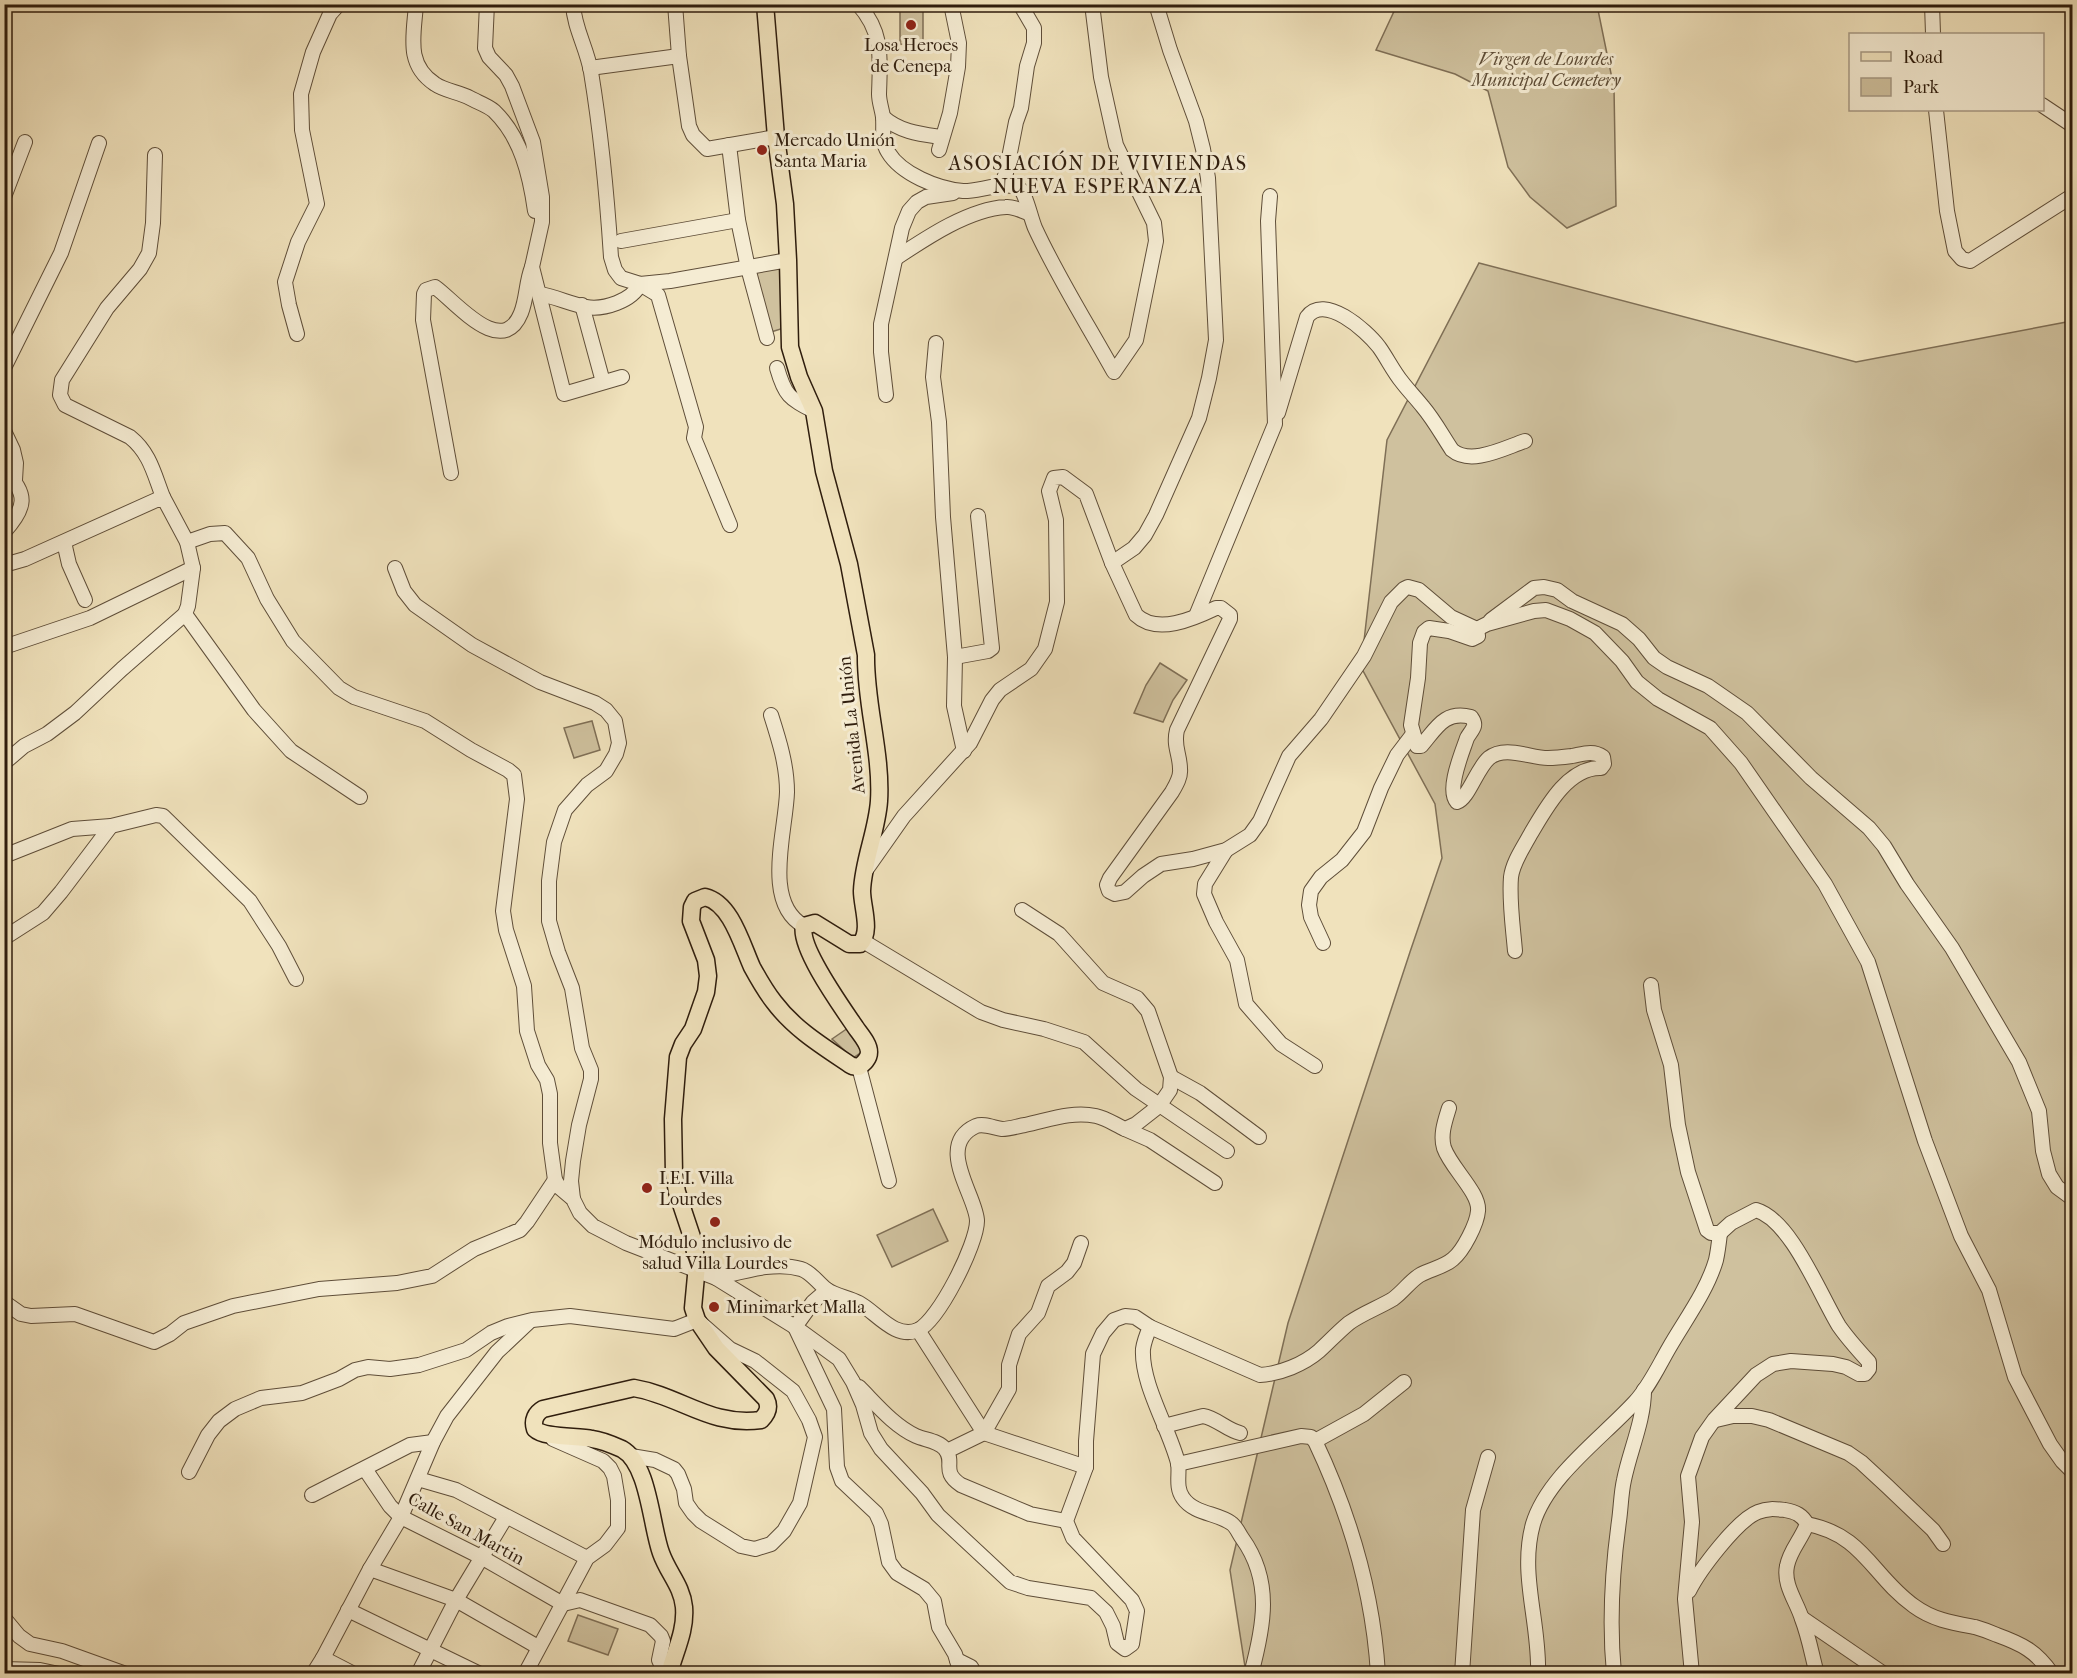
<svg xmlns="http://www.w3.org/2000/svg" width="2077" height="1678" font-family="'IM FELL French Canon',serif">
  <style>
    .green { fill: #cfc19e; stroke: #7f6f56; stroke-width: 1.5 }
    .lines { fill: none; stroke-linecap: round; stroke-linejoin: round }
    .minor-casing { stroke: #5f4e39; stroke-width: 16 }
    .major-casing { stroke: #2f1d0d; stroke-width: 19 }
    .minor { stroke: #f5ecd3; stroke-width: 14 }
    .major { stroke: #f0e2bc; stroke-width: 16 }
    .poi-dot { fill: #8f2418; stroke: #f5ecd3; stroke-width: 2 }
    .labels { text-anchor: middle; dominant-baseline: central; stroke-width: 6; stroke-linejoin: round; paint-order: stroke }
    .poi-label { font-size: 18px; fill: #2f1d0d; stroke: #f5ecd3; text-anchor: start }
    .park-label { font-size: 18px; font-style: italic; fill: #5f4e38; stroke: #f5ecd3 }
    .street-label { font-size: 18px; fill: #2f1d0d; stroke: #f5ecd3 }
    .neighbourhood-label { font-size: 20px; letter-spacing: 1.5px; fill: #2f1d0d; stroke: #f5ecd3 }
  </style>
  <rect width="100%" height="100%" fill="#f0e2bc"/>
  <filter id="stains"><feTurbulence type="fractalNoise" baseFrequency=".00333" numOctaves="4"/><feColorMatrix values="0 0 0 0 .2 0 0 0 0 .09 0 0 0 0 .02 0 0 0 .5 -.17"/></filter>
  <radialGradient id="worn" r=".72"><stop offset=".6" stop-color="#630" stop-opacity="0"/><stop offset="1" stop-color="#630" stop-opacity=".3"/></radialGradient>
  <g class="green">
    <polygon points="1397,5 1597,5 1614,88 1616,206 1567,228 1530,197 1508,167 1488,91 1455,74 1376,50"/>
    <polygon points="900,6 923,6 923,45 900,44"/>
    <polygon points="1479,263 1856,362 2072,321 2072,1673 1246,1673 1230,1570 1288,1323 1410,952 1442,858 1435,804 1361,667 1387,440"/>
    <polygon points="785,264 784,328 771,332 755,269"/>
    <polygon points="1160,663 1187,680 1173,700 1163,722 1134,713 1146,685"/>
    <polygon points="592,721 600,750 574,758 564,728"/>
    <polygon points="848,1028 863,1051 853,1058 832,1039"/>
    <polygon points="933,1209 948,1241 892,1267 877,1235"/>
    <polygon points="578,1615 618,1629 608,1655 568,1641"/>
  </g>
  <g class="lines">
    <defs>
      <g id="minor">
        <path d="M416,4c-2,31 -11,60 19,80 10,7 24,8 35,14 7,4 17,7 24,13 27,26 36,64 41,100"/>
        <polyline points="487,4 485,48 489,57 506,75 512,86 533,142 542,197 542,222 532,267 564,394 622,377"/>
        <path d="M573,4c1,24 14,44 18,68 10,61 16,123 20,185l4,13 6,8 19,6 30,-3 118,-21"/>
        <polyline points="675,4 679,56 689,126 693,135 707,149 776,137"/>
        <path d="M858,4c26,29 22,55 21,90 0,8 3,15 4,23 1,12 -2,24 5,35 13,22 50,37 75,39 15,1 46,-12 58,-1 5,5 10,29 14,38 23,50 53,97 79,144l22,-32 20,-99 -2,-18 -38,-78 -15,-68 -9,-73"/>
        <polyline points="1932,4 1933,34"/>
        <polyline points="590,68 679,56"/>
        <polyline points="2042,105 2072,125"/>
        <polyline points="1936,110 1947,211 1955,251 1962,259 1970,261 2072,196"/>
        <path d="M883,117c17,15 37,17 58,20"/>
        <polyline points="729,145 738,220 748,268 767,338"/>
        <polyline points="939,150 950,113 958,67 959,43 951,4"/>
        <path d="M155,155l-2,68 -4,30 -9,16 -33,39 -45,72 -2,15 5,10 65,32c20,16 24,37 33,60"/>
        <polyline points="993,187 1003,181 1006,173 1016,122 1021,108 1027,66 1034,43 1034,28 1020,4"/>
        <polyline points="4,197 25,142"/>
        <polyline points="621,241 738,220"/>
        <path d="M896,258c30,-20 73,-49 110,-51 7,-1 16,4 22,6"/>
        <path d="M540,294c16,3 31,10 46,13 18,3 46,-6 54,-23l18,11 38,132 -2,11 36,87"/>
        <polyline points="582,305 603,382"/>
        <polyline points="297,334 289,305 285,282 298,242 317,204 302,130 301,94 313,52 330,14 339,4"/>
        <polyline points="936,343 933,377 939,422 943,517 955,657 954,706 964,751"/>
        <polyline points="4,368 61,253 99,143"/>
        <path d="M777,368c8,28 12,30 37,43"/>
        <polyline points="886,395 881,352 881,324 902,228 909,211 917,202 926,197 953,193"/>
        <path d="M1278,413l29,-96c17,-24 59,13 72,30 8,11 14,24 23,35 6,8 14,16 21,25 11,13 19,28 29,43 19,16 52,-2 73,-9"/>
        <polyline points="4,431 13,450 16,463 15,480"/>
        <path d="M4,470c25,24 22,38 0,62"/>
        <path d="M451,473l-28,-153 1,-26 2,-4 9,-3c20,14 67,73 86,26 6,-15 5,-31 11,-46"/>
        <polyline points="64,542 69,564 85,600"/>
        <polyline points="187,542 210,534 225,533 248,558 267,599 293,641 339,688 354,697 425,721 471,750 508,770 514,775 517,799 503,911 506,930 524,986 527,1031 538,1065 547,1080 550,1094 550,1143 555,1180"/>
        <polyline points="1112,563 1134,548 1145,535 1156,515 1199,418 1209,378 1216,340 1208,178 1203,149 1196,121 1170,50 1156,4"/>
        <polyline points="4,565 25,559 163,497 187,542 193,568 188,606 185,614 122,669 75,713 47,734 24,746 4,763"/>
        <polyline points="395,568 404,591 415,605 472,645 540,682 595,703 606,710 615,721 619,743 616,754 606,771 587,785 565,810 554,842 549,881 549,921 558,952 572,988 582,1048 591,1070 591,1079 579,1125 573,1161 571,1181 573,1199"/>
        <polyline points="185,614 254,710 291,751 360,797"/>
        <polyline points="1196,616 1275,424 1268,221 1270,196"/>
        <polyline points="1491,620 1534,588 1544,587 1557,590 1572,601 1622,624 1639,639 1654,658 1667,667 1708,686 1747,713 1811,778 1869,828 1884,846 1907,884 1952,948 2019,1062 2039,1111 2043,1151 2049,1174 2057,1187 2072,1198"/>
        <polyline points="1477,629 1487,624 1534,611 1546,610 1570,619 1595,633 1622,661 1637,682 1658,699 1710,728 1741,763 1825,884 1868,962 1925,1141 1961,1236 1989,1290 2015,1377 2050,1444 2062,1461 2072,1471"/>
        <path d="M1477,629l1,7 -6,3 -23,-8 -20,-3 -5,4 -4,11 -2,35 -7,47 6,21h4c15,-17 23,-36 50,-29 2,3 4,5 3,9 -1,4 -5,8 -7,12 -5,15 -21,52 -10,64 11,-3 20,-34 32,-44 16,-13 41,0 59,0 8,0 16,-1 24,-2 11,-2 21,-6 31,1l1,7 -3,4c-34,-1 -56,42 -71,67 -7,13 -17,27 -19,42 -2,24 2,50 4,74"/>
        <polyline points="4,647 90,618 193,568"/>
        <polyline points="955,657 988,651 992,648 978,516"/>
        <path d="M771,715c8,25 16,50 16,77 -1,39 -25,111 17,134"/>
        <polyline points="1226,850 1205,884 1204,894 1216,922 1237,960 1246,1004 1281,1044 1315,1066"/>
        <polyline points="4,856 72,829 111,826 156,815 163,816 250,901 279,946 296,979"/>
        <path d="M866,870l38,-54 66,-73 22,-43 8,-10 31,-21 14,-20 12,-47 -1,-82 -7,-29 5,-13 9,-1 23,17 26,69 24,52c21,20 57,4 80,-7h5l9,7v4l-53,111c-4,16 3,24 3,39 1,8 -4,16 -8,23l-62,86 -3,7 2,6 6,3 10,-2 18,-16 18,-12 32,-5 33,-9 24,-15 10,-14 29,-65 32,-37 43,-63 27,-54 13,-13 4,-2 11,3 32,27 26,12"/>
        <polyline points="4,938 43,913 61,892 111,826"/>
        <polyline points="863,941 981,1012 1003,1020 1044,1029 1084,1042 1136,1089 1227,1151"/>
        <polyline points="1323,943 1311,917 1309,905 1311,891 1321,877 1342,860 1364,832 1381,788 1397,755 1413,734"/>
        <path d="M1651,985l3,25 17,55 7,60 10,47 19,58 4,3h9l11,-10 25,-13c35,10 64,85 83,116 9,13 19,24 30,36v7l-4,5h-6l-13,-7 -13,-3 -42,-3 -18,3 -17,11 -42,45 -12,17 -14,39 4,46 -7,77 7,75"/>
        <polyline points="859,1067 889,1181"/>
        <polyline points="1171,1077 1200,1093 1259,1137"/>
        <polyline points="1125,1129 1150,1140 1215,1183"/>
        <path d="M716,1278c26,-6 58,-17 85,-9 10,3 16,13 25,20 9,7 22,8 33,14 17,9 36,37 59,27 21,-10 59,-86 59,-109 0,-24 -43,-76 -1,-95 8,-3 18,2 26,3 8,0 16,-3 23,-4 24,-5 46,-14 71,-9 10,2 20,9 29,13l11,-5 23,-18 11,-16 1,-13 -23,-66 -11,-13 -34,-15 -44,-49 -37,-24"/>
        <polyline points="827,1290 813,1302 795,1327 834,1409 837,1467 842,1481 876,1513 881,1524 889,1562 897,1573 924,1589 934,1601 939,1627 955,1654 961,1674"/>
        <path d="M4,1302l17,12 10,2 44,-2 79,28 16,-8 14,-11 49,-17 86,-17 78,-6 35,-7 42,-27 46,-19 7,-8 28,-42 5,8 13,11 7,14 13,13 33,17 90,35 79,49 44,32 14,23 10,23 8,28 10,16 41,44 16,22 72,67 18,6 63,10 15,14 7,14 4,17 8,6 7,-5 5,-33 -5,-11 -59,-62 -7,-17 20,-54v-26l7,-87 10,-21 11,-13 11,-4 10,1 15,10c-3,7 -6,15 -7,22 -2,35 26,79 35,114 2,11 -3,24 5,35 11,16 34,15 48,25 5,3 8,11 11,15 31,43 22,88 9,136"/>
        <path d="M1150,1327l110,48c20,-1 44,-11 59,-24 10,-9 19,-19 30,-28 14,-10 29,-15 44,-24 10,-7 17,-18 27,-24 11,-6 24,-8 33,-16 10,-8 24,-35 25,-48 2,-18 -27,-43 -34,-63 -4,-13 1,-27 5,-40"/>
        <polyline points="918,1330 984,1433 1086,1467"/>
        <path d="M859,1387c17,17 35,39 57,49 9,4 23,5 29,13 11,14 -5,22 16,36l69,29 36,7"/>
        <polyline points="1716,1420 1733,1416 1752,1416 1769,1420 1848,1453 1861,1462 1887,1486 1933,1530 1943,1544"/>
        <path d="M1164,1426l39,-10c13,2 24,14 37,17"/>
        <polyline points="1315,1441 1364,1414 1404,1382"/>
        <polyline points="947,1451 984,1433 1009,1389 1009,1365 1019,1334 1038,1313 1048,1286 1067,1272 1074,1263 1081,1243"/>
        <path d="M1178,1464l123,-28 10,1 4,4c35,74 58,150 63,233"/>
        <polyline points="365,1469 390,1506 401,1517 481,1557 563,1604 580,1600 650,1625 661,1636 663,1641 659,1660 663,1669 668,1674"/>
        <polyline points="189,1472 208,1435 219,1421 235,1409 261,1398 302,1393 339,1379 355,1370 368,1367 390,1369 419,1365 466,1350 491,1333 508,1326 532,1320 570,1316 674,1329 697,1320 730,1349 755,1361 793,1391 809,1420 815,1437 800,1503 784,1531 771,1544 755,1549 741,1546 701,1521 693,1513 686,1503 684,1489 678,1474 674,1469 655,1460 631,1456"/>
        <polyline points="418,1479 456,1490 587,1558"/>
        <polyline points="312,1495 410,1445 433,1442"/>
        <path d="M1807,1524c57,11 65,52 107,82 19,14 39,17 61,21 7,2 15,5 22,8 25,9 39,16 55,39"/>
        <polyline points="370,1569 456,1600 538,1647"/>
        <path d="M1689,1591c10,-20 48,-71 69,-79 10,-4 17,-3 27,-2 11,2 17,5 22,14 -6,16 -17,26 -20,42 -4,19 10,36 15,53 7,18 10,37 15,55"/>
        <polyline points="348,1610 480,1674"/>
        <polyline points="4,1618 19,1636 30,1644 62,1651 126,1674"/>
        <polyline points="1802,1618 1884,1674"/>
        <polyline points="323,1658 354,1674"/>
        <polyline points="957,1660 971,1667 975,1674"/>
        <polyline points="4,1669 40,1670 59,1674"/>
        <polyline points="313,1674 323,1658 370,1569 401,1517 433,1442 447,1416 497,1352 530,1321"/>
        <polyline points="418,1674 456,1600 506,1517"/>
        <polyline points="525,1674 587,1558 605,1545 618,1528 618,1500 614,1476 610,1468 603,1461 553,1439"/>
        <polyline points="1462,1674 1473,1510 1488,1457"/>
        <path d="M1538,1674c2,-51 -19,-100 -5,-150 14,-47 69,-86 102,-122 14,-15 23,-35 34,-54 16,-28 38,-57 47,-88 2,-9 3,-18 4,-27"/>
        <path d="M1614,1674c-5,-52 -2,-102 5,-153 2,-14 2,-28 5,-41 6,-30 20,-59 20,-90"/>
      </g>
      <path id="major" d="M669,1674c6,-23 17,-43 15,-67 -2,-21 -16,-34 -23,-54 -10,-27 -12,-89 -39,-104 -9,-4 -21,-9 -30,-10 -15,-3 -48,-1 -57,-10 -3,-9 1,-16 8,-20l91,-21c47,8 76,39 127,32 7,-7 9,-13 5,-21l-50,-51 -19,-28 -4,-12 4,-43 -4,-25 -16,-48 -3,-18 -1,-55 5,-62 5,-13 10,-15 13,-37 2,-16 -2,-16 -15,-39 1,-14 3,-6 10,-4c26,6 37,48 47,70 6,11 14,25 22,35 21,28 50,45 78,64l7,1c5,-4 10,-8 10,-15 0,-8 -8,-17 -13,-24 -12,-18 -58,-81 -52,-102l11,-3 34,21h11c12,-13 2,-37 2,-53 1,-30 15,-60 17,-90 3,-48 -14,-98 -13,-146l-17,-91 -25,-93 -10,-60 -15,-34 -9,-30 -2,-87 -3,-56 -9,-67 -11,-133"/>
    </defs>
    <use href="#minor" class="minor-casing"/>
    <use href="#major" class="major-casing"/>
    <use href="#minor" class="minor"/>
    <use href="#major" class="major"/>
  </g>
  <g class="poi-dot">
    <circle cx="911" cy="25" r="6"/>
    <circle cx="762" cy="150" r="6"/>
    <circle cx="647" cy="1188" r="6"/>
    <circle cx="715" cy="1222" r="6"/>
    <circle cx="714" cy="1307" r="6"/>
  </g>
  <g class="labels">
    <g class="poi-label">
      <text x="911" y="45" text-anchor="middle">Losa Heroes<tspan x="911" dy="21">de Cenepa</tspan></text>
      <text x="774" y="140">Mercado Unión<tspan x="774" dy="21">Santa Maria</tspan></text>
      <text x="659" y="1178">I.E.I. Villa<tspan x="659" dy="21">Lourdes</tspan></text>
      <text x="715" y="1242" text-anchor="middle">Módulo inclusivo de<tspan x="715" dy="21">salud Villa Lourdes</tspan></text>
      <text x="726" y="1307">Minimarket Malla</text>
    </g>
    <g class="park-label">
      <text x="1546" y="59">Virgen de Lourdes<tspan x="1546" dy="21">Municipal Cemetery</tspan></text>
    </g>
    <g class="street-label">
      <text transform="translate(852 725) rotate(-96)">Avenida La Unión</text>
      <text transform="translate(466 1529) rotate(29)">Calle San Martin</text>
    </g>
    <g class="neighbourhood-label">
      <text x="1098" y="163">ASOSIACIÓN DE VIVIENDAS<tspan x="1098" dy="23">NUEVA ESPERANZA</tspan></text>
    </g>
  </g>
  <rect width="2077" height="1678" fill="none" stroke="#f0e2bc" stroke-width="24"/>
  <rect x="6" y="6" width="2065" height="1666" fill="none" stroke="#2f1d0d" stroke-width="3"/>
  <rect x="12" y="12" width="2053" height="1654" fill="none" stroke="#2f1d0d" stroke-width="1.5"/>
  <rect x="1849" y="33" width="195" height="78" fill="#f5ecd3" stroke="#a69984" stroke-width="1.5"/>
  <rect x="1861" y="52" width="30" height="9" fill="#f0e2bc" stroke="#a69984" stroke-width="1.5"/>
  <text x="1903" y="63" font-size="18" fill="#2f1d0d">Road</text>
  <rect x="1861" y="78" width="30" height="18" fill="#cfc19e" stroke="#a69984" stroke-width="1.5"/>
  <text x="1903" y="93" font-size="18" fill="#2f1d0d">Park</text>
  <rect width="100%" height="100%" filter="url(#stains)"/>
  <rect width="100%" height="100%" fill="url(#worn)"/>
</svg>
